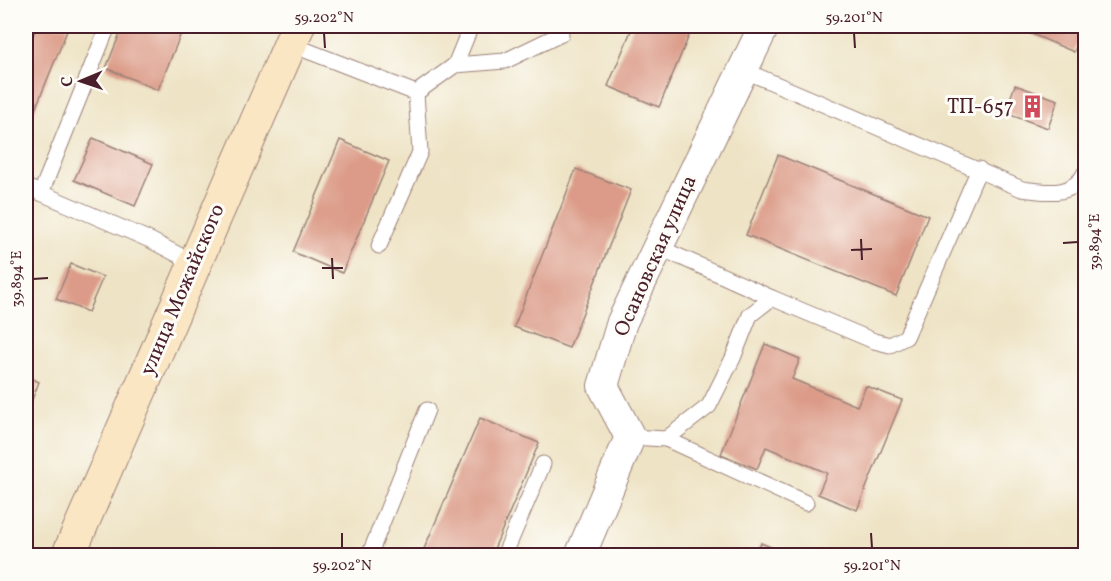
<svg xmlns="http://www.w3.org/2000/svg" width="1111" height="581" font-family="Vollkorn,serif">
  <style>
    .building { fill: #dc9b88 }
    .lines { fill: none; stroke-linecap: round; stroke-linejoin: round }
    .service-casing { stroke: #9c8178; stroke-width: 17 }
    .minor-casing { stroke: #9c8178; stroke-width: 32 }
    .secondary-casing { stroke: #9c8178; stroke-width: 35 }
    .service { stroke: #fff; stroke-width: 15 }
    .minor { stroke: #fff; stroke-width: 30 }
    .secondary { stroke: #fbe6c4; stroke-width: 33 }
    .ticks { fill: none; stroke: #4a1f2b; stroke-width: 2 }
    .labels { text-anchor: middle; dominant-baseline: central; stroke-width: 6; stroke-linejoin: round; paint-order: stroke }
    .poi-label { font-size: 21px; fill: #4a1f2b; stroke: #fdfcf7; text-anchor: end }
    .street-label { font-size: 21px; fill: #4a1f2b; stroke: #fdfcf7 }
    .neatline { fill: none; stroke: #4a1f2b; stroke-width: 2 }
    .ticks-label { font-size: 15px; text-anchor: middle; fill: #4a1f2b }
  </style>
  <rect width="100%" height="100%" fill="#fdfcf7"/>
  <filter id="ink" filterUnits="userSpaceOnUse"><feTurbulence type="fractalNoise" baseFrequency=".0167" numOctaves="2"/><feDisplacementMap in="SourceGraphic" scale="12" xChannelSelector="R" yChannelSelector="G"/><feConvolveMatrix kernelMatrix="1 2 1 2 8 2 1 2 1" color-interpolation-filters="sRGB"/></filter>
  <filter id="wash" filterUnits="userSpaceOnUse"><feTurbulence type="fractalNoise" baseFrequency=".008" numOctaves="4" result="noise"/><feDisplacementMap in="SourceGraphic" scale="24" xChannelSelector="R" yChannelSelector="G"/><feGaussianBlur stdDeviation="1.35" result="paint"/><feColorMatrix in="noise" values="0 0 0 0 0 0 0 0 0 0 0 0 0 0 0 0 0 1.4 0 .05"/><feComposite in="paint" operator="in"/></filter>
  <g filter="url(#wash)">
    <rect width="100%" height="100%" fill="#eee3c5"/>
    <g id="blocks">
      <g class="building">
        <polygon points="37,26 69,26 26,132 26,53"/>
        <polygon points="123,26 184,26 158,90 106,68"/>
        <polygon points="633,26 693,26 659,107 608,86"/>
        <polygon points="1013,26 1085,26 1074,52"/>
        <polygon points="1015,85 1058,100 1048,128 1005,113"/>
        <polygon points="93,138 153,164 135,206 74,180"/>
        <polygon points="340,140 389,161 342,273 293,252"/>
        <polygon points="778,155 928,216 896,296 746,235"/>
        <polygon points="576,169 631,190 569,348 514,327"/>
        <polygon points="71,264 103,277 88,312 56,299"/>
        <polygon points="765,344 800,359 792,379 857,406 866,386 902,400 857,510 818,494 827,473 766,447 757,469 721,454"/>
        <polygon points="26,376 39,382 26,415"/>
        <polygon points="480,418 539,443 491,556 421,556"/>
        <polygon points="761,543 790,555 790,556 756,556"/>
      </g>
    </g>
  </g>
  <g filter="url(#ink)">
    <use href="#blocks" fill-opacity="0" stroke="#9c8178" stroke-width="1.5"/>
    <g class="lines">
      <defs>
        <g id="service">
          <polyline points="108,26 41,193 150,240 194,263"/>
          <polyline points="290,44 416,93 455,65 505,61 561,34"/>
          <polyline points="455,65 471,26"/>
          <path d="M743,70l279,119c24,3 51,9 64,-18"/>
          <polyline points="26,187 41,193"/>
          <polyline points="379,246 420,152 416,93"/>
          <polyline points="658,247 772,298"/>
          <polyline points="630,437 666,439 709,406 733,358 750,315 772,298 874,341 890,345 906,337 979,169"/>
          <polyline points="666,439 806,503"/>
          <polyline points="369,556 427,410"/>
          <polyline points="504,556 543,464"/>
        </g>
        <polyline id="minor" points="580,556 630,437 603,386 622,322 764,26"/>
        <polyline id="secondary" points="68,556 298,26"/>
      </defs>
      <use href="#service" class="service-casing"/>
      <use href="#minor" class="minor-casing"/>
      <use href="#secondary" class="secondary-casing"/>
      <use href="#service" class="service"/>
      <use href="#minor" class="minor"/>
      <use href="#secondary" class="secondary"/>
    </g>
  </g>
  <path class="ticks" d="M324,33l1,15M854,33l1,15M861,239l1,21M1063,243l15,-1M851,250l21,-1M332,258l1,21M322,268h21M33,279l15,-1M342,533v15M871,533l1,15"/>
  <defs>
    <symbol id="building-bare" viewBox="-9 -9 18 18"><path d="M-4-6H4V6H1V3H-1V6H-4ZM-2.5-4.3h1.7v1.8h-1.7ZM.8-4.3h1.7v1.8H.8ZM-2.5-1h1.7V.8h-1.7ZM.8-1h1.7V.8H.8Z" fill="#d1495b" stroke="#fdfcf7" stroke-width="2.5" paint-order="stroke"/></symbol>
  </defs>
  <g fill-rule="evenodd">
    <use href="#building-bare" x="1016" y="90" width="33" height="33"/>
  </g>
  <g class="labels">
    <g class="poi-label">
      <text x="1014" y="107">ТП-657</text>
    </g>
    <g class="street-label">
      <text transform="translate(656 256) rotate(-66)">Осановская улица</text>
      <text transform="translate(183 290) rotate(-67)">улица Можайского</text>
    </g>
  </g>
  <rect width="1111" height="581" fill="none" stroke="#fdfcf7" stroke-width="66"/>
  <g transform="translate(81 81) rotate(268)" stroke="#fdfcf7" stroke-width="4.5" paint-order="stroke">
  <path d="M0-4.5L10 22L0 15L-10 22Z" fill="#4a1f2b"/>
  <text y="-9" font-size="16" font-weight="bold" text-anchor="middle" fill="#4a1f2b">С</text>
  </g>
  <rect x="33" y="33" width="1045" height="515" class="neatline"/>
  <g class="ticks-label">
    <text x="324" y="22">59.202°N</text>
    <text x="854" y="22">59.201°N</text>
    <text transform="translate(1094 242) rotate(-90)" y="5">39.894°E</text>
    <text transform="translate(16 279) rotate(-90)" y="5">39.894°E</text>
    <text x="342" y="570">59.202°N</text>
    <text x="872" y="570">59.201°N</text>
  </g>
</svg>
